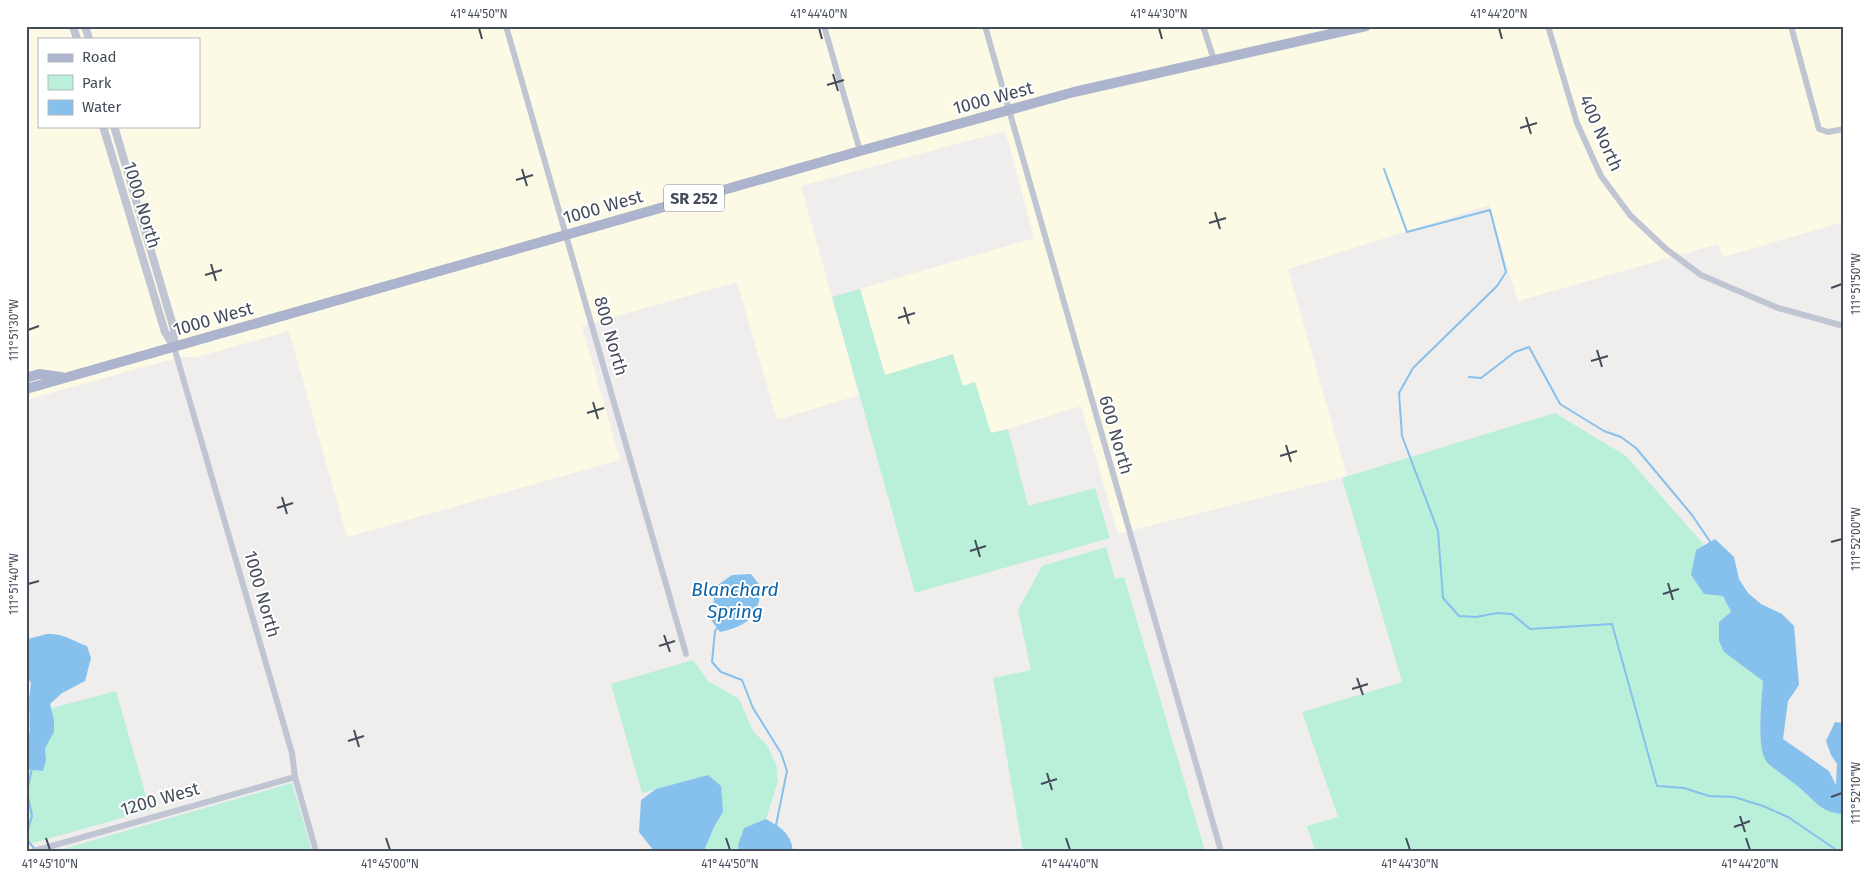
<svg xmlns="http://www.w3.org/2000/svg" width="1870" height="877" font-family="'Fira Sans',sans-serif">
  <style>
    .commercial { fill: #fcfae5; fill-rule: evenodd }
    .green { fill: #baefda }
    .water { fill: #86c0ec }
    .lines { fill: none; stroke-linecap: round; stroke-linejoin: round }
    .stream { stroke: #86c0ec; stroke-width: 2 }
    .minor { stroke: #c0c5d3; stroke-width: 6 }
    .tertiary { stroke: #c0c5d3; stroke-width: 8 }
    .primary { stroke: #acb5cd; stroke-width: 10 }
    .ticks { fill: none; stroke: #454c5a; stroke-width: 2 }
    .labels { text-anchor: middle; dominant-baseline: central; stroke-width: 4; stroke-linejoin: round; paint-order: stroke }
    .shield { fill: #fff; stroke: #7d828c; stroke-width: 1 }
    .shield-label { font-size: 16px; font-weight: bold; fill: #454c5a }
    .street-label { font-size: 18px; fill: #454c5a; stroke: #fff }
    .water-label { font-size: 19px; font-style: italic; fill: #0b63a8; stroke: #fff }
    .neatline { fill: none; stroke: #454c5a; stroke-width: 2 }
    .ticks-label { font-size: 12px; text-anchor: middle; fill: #454c5a }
  </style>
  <rect width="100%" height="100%" fill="#f0eded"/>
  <path class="commercial" d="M26,26h1818v196l-121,35 -5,-13 -200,57 -29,-96 -201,64 59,207 -229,58 -37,-128 -90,28 -16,-52 -12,4 -78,-11 -25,-86 174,-51 -29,-107 -204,55 58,209 -82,25 -40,-138 -155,44 38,134 -273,77 -58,-206 -92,26h-17l-154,43zM39,39h160v87h-160z"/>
  <g class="green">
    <polygon points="860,289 885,375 953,354 963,386 975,382 991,433 1008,429 1028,506 1095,488 1110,538 915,593 832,297"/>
    <path d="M1555,413l71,43 78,89 -8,5 8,44 19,2 8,17 -12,9 5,30 39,29c-1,17 -7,67 3,80 4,6 29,22 36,29 15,13 20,23 42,24v37h-529l-8,-25 31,-9 -36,-105 100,-30 -60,-204z"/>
    <polygon points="1106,547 1115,579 1124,577 1205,851 1023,851 993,678 1031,670 1018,610 1042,566"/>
    <polygon points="693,660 708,681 739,699 753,731 767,745 776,764 778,781 766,819 744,828 738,845 739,851 704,851 714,827 723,812 708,775 642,793 611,684"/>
    <polygon points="116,691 150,810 26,845 26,715"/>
    <polygon points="292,783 312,851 56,851"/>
  </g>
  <g class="water">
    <path d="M1715,539l19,18 5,22 9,14 13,11 21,10 12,12 5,59 -11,16 -5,38 46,32 7,14 1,-21 -6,-9 -5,-14 9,-19 9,1v91c-22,-1 -27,-11 -42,-24 -7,-7 -32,-23 -36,-29 -10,-14 -4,-63 -3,-80l-39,-29 -5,-11v-19l12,-10 -8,-16 -19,-2 -13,-19 5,-25z"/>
    <path d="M751,574l10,13c-2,29 -13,39 -41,45l-8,-11 3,-34 17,-12z"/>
    <path d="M47,634c19,0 23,6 40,12l4,12 -6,23 -23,12 -12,11 4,16v12l-9,16 1,12 -3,11 -16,-2 -1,-28 4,-10 -1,-31 2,-17 -5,-8v-32l2,-4z"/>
    <polygon points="708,775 721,786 723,812 714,827 704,851 654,851 639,832 641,800 656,789"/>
    <path d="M766,819c14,8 25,14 27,32h-54l-1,-6 6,-17z"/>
  </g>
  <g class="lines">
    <g class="stream">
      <polyline points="1384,169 1407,232 1490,210 1506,272 1497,286 1413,368 1399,393 1402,436 1438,531 1443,598 1459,616 1476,617 1497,613 1512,614 1530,629 1612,624 1657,786 1684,788 1709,796 1734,797 1763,806 1788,817 1838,851"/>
      <polyline points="1469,377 1481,378 1515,352 1529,347 1560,404 1604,431 1621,437 1636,448 1692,515 1711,543"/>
      <polyline points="718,627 715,631 712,662 721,672 742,680 753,708 781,753 787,771 776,825"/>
      <polyline points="26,836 32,816 27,792 32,768"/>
      <polyline points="26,839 34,848"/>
    </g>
    <g class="minor">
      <polyline points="506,26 686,654"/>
      <polyline points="824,26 860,151"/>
      <polyline points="985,26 1221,851"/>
      <polyline points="1203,26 1214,60"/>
      <polyline points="1548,26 1577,123 1601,176 1630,215 1666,249 1701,275 1778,308 1844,326"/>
      <polyline points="1791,26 1819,129 1828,132 1844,129"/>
      <polyline points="174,347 292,753 295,777 316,851"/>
      <polyline points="34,851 295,777"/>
    </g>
    <g class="tertiary">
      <polyline points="73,26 77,39"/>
      <polyline points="85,26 89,39"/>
      <polyline points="103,126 165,332 174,347"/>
      <polyline points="114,126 174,329 174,347"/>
    </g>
    <g class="primary">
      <polyline points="26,378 39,374 61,377"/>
      <polyline points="26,389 860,151 1074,92 1366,26"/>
    </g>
  </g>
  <path class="ticks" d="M479,28l3,11M819,28l3,11M1159,28l3,11M1499,28l3,11M833,74l5,17M827,85l17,-5M1526,117l5,17M1520,128l17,-5M522,169l5,17M516,180l17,-5M1215,212l5,17M1209,223l17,-5M211,264l5,17M205,275l17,-5M1831,288l11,-4M904,307l5,17M898,318l17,-5M28,330l11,-4M1597,350l5,17M1591,361l17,-5M593,402l5,17M587,413l17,-5M1286,445l5,17M1280,456l17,-5M282,497l5,17M277,508l16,-5M975,540l5,17M1831,542l11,-3M970,551l16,-5M1668,583l5,17M28,584l11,-3M1663,594l16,-5M664,635l6,17M659,646l16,-5M1357,678l6,17M1352,689l16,-5M354,730l5,17M348,741l16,-5M1047,773l5,17M1041,784l16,-5M1831,797l11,-4M1740,816l5,16M1734,827l16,-6M46,838l4,12M386,838l4,12M726,838l4,12M1066,838l4,12M1406,838l4,12M1746,838l4,12"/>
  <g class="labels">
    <rect class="shield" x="664" y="184.5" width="60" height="27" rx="4"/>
    <g class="shield-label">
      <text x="694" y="198">SR 252</text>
    </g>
    <g class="street-label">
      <text transform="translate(993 98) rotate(-15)">1000 West</text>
      <text transform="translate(1601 133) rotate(66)">400 North</text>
      <text transform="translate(142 205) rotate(73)">1000 North</text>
      <text transform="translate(603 207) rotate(-16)">1000 West</text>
      <text transform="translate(213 319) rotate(-16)">1000 West</text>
      <text transform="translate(611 336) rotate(74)">800 North</text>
      <text transform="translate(1116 435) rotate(74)">600 North</text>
      <text transform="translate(262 594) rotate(74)">1000 North</text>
      <text transform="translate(160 799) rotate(-16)">1200 West</text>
    </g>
    <g class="water-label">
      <text x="735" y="589">Blanchard<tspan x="735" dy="22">Spring</tspan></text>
    </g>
  </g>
  <rect width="1870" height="877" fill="none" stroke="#ffffff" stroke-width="55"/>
  <rect x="38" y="38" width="162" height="90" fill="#ffffff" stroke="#b5b7bd"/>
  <rect x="48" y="54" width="25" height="8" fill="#acb5cd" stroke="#b5b7bd"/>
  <text x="82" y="62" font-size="15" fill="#454c5a">Road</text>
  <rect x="48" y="75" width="25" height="15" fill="#baefda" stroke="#b5b7bd"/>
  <text x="82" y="88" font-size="15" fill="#454c5a">Park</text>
  <rect x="48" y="100" width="25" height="15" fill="#86c0ec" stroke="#b5b7bd"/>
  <text x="82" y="112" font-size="15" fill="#454c5a">Water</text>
  <rect x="28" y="28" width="1814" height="822" class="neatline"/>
  <g class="ticks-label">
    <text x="479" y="18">41°44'50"N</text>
    <text x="819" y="18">41°44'40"N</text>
    <text x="1159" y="18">41°44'30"N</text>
    <text x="1499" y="18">41°44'20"N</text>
    <text transform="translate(1856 284) rotate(-90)" y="4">111°51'50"W</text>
    <text transform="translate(14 330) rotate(-90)" y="4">111°51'30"W</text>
    <text transform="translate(1856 539) rotate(-90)" y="4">111°52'00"W</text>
    <text transform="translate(14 584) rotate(-90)" y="4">111°51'40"W</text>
    <text transform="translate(1856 793) rotate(-90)" y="4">111°52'10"W</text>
    <text x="50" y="868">41°45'10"N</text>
    <text x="390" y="868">41°45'00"N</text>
    <text x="730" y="868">41°44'50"N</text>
    <text x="1070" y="868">41°44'40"N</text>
    <text x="1410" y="868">41°44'30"N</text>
    <text x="1750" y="868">41°44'20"N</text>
  </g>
</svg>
